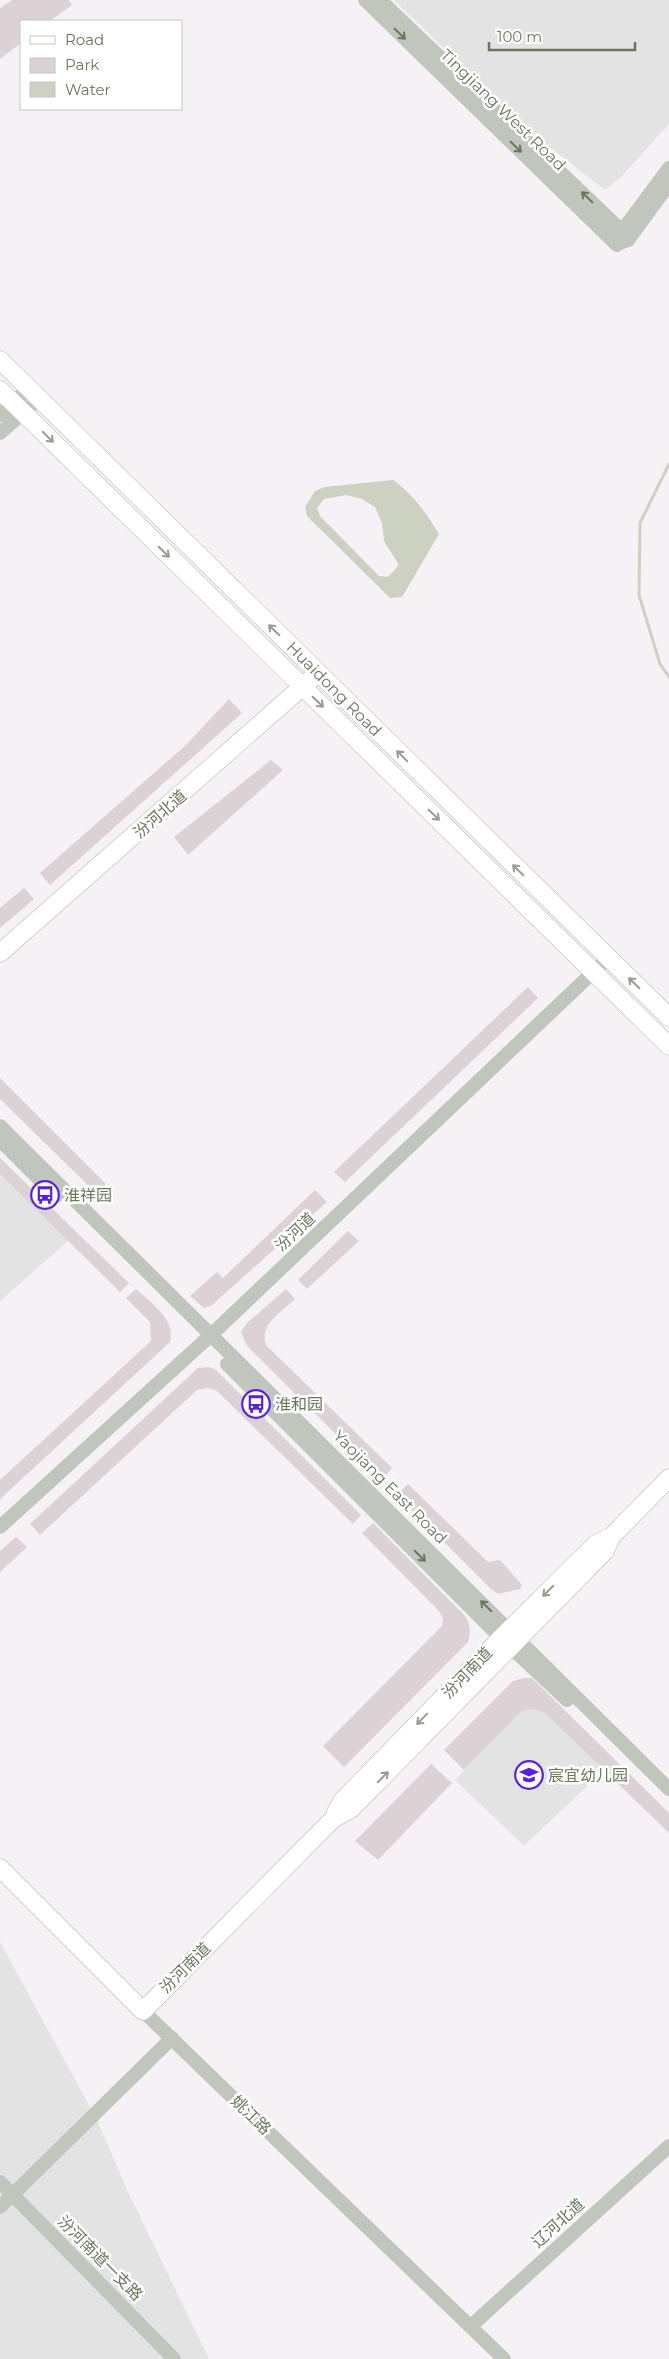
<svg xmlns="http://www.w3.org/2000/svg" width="669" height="2359" font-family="Montserrat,'Noto Sans SC',sans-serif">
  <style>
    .built { fill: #e4e3e3 }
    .green { fill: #dcd2d5 }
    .water { fill: #ccd1c2; fill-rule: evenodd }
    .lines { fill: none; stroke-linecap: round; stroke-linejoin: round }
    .stream { stroke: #ccd1c2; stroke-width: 3 }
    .major-casing { stroke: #b2b7ac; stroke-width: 19 }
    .minor { stroke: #c1c6bd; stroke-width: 14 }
    .major { stroke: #fff; stroke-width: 18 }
    .oneway { stroke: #69785b }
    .oneway2 { stroke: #96a08c }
    .labels { text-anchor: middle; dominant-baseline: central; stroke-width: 5; stroke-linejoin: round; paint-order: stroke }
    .street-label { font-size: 16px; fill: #69785b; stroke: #fff }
    .poi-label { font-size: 16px; fill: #69785b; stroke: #fff; text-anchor: start }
  </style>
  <rect width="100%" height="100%" fill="#f5f1f5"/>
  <g class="built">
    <polygon points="394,0 669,0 669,124 622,176 605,190 529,131"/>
    <polygon points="0,1174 68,1241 0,1301"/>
    <polygon points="534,1709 545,1713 604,1770 524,1846 455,1780 522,1711"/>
    <polygon points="0,1942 96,2118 128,2192 209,2359 0,2359"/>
  </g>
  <g class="green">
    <polygon points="12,0 69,0 72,5 50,21 21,21 21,43 0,59 0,8"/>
    <polygon points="229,699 242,713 50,885 40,873 186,745"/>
    <polygon points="271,760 283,770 188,855 174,837"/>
    <polygon points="24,888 34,899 0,928 0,908"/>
    <polygon points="528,987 538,998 345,1182 334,1172"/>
    <polygon points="0,1078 106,1184 96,1193 0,1099"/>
    <polygon points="0,1158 129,1283 120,1292 0,1174"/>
    <polygon points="315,1190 327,1202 212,1305 204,1308 190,1296 217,1272 223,1278"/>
    <polygon points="348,1231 359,1241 307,1289 298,1280"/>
    <path d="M136,1289c15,14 40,30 34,53l-170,157v-19l151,-139 -1,-19 -24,-24z"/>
    <path d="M286,1289l9,10c-14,14 -36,25 -29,46l126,123 -10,12 -135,-134 -6,-14 6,-9z"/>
    <polygon points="209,1367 216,1370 361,1515 353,1524 217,1391 208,1388 197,1390 40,1535 30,1524 198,1368"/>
    <polygon points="408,1484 488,1562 500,1560 522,1585 520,1589 498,1594 490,1588 397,1495"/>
    <path d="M373,1523l93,94c4,9 5,15 2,25l-124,125 -21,-21 119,-120 1,-8 -4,-7 -77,-78z"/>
    <polygon points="16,1537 27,1547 0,1572 0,1551"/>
    <polygon points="524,1678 532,1678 669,1813 669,1833 545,1713 534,1709 522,1711 464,1770 444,1750 513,1681"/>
    <polygon points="431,1764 452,1783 378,1860 355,1841"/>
  </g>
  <path class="water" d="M393,480c20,14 33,33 46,54l-37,63 -12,1 -83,-82 -2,-9 10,-16 10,-4zM346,495l16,4 13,8 7,16 2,18 15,24 -11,12 -9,-1 -59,-60 -3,-8 7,-9z"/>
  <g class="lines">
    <polyline class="stream" points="669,464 640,523 639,595 660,664 669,677"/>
    <defs>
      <g id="major">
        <polyline points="0,360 669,1017"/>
        <polyline points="0,390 669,1046"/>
        <polyline points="0,953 311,679"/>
        <polyline points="336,1812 342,1801 501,1638 596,1544 611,1537 669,1478"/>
        <polyline points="0,1868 143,2011 333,1819 351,1809 605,1551 611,1537"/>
      </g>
    </defs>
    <use href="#major" class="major-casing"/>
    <g class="minor">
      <polyline points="365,0 617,245"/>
      <polyline points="380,0 622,231 628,240"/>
      <polyline points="619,239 622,231 669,168"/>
      <polyline points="620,243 628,240 669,184"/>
      <polyline points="0,415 29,388"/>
      <polyline points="0,433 40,398"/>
      <polyline points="0,1126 669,1789"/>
      <polyline points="0,1140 56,1196"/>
      <polyline points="227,1364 501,1638 567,1700"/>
      <polyline points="0,1527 211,1335 608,958"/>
      <polyline points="143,2011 504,2359"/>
      <polyline points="0,2182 174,2359"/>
      <polyline points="0,2207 172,2038"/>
      <polyline points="471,2326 669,2146"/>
    </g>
    <use href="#major" class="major"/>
  </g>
  <defs><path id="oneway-shaft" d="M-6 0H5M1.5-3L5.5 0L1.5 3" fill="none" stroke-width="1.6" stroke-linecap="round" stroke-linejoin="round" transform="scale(1.25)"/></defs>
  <g class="oneway">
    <use href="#oneway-shaft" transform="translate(400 34) rotate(44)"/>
    <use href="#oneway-shaft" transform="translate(516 147) rotate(44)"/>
    <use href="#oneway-shaft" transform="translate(587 197) rotate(-136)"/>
    <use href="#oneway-shaft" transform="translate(420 1556) rotate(45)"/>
    <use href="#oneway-shaft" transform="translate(486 1606) rotate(-135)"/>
  </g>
  <g class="oneway2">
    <use href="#oneway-shaft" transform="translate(48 437) rotate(45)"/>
    <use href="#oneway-shaft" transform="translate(164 552) rotate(44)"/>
    <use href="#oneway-shaft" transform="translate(274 630) rotate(-136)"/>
    <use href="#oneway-shaft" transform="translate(318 702) rotate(44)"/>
    <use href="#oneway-shaft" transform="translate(402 756) rotate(-135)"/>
    <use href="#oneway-shaft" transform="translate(434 815) rotate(44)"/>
    <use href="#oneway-shaft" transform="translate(518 870) rotate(-136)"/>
    <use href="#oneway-shaft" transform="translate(634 983) rotate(-136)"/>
    <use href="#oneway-shaft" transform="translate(548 1591) rotate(135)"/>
    <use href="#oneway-shaft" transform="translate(422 1719) rotate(134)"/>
    <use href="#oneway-shaft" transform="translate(383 1777) rotate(-45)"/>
  </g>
  <defs>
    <symbol id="bus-ring" viewBox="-11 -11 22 22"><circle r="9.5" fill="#fff" stroke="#5b1cea" stroke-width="1.5"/><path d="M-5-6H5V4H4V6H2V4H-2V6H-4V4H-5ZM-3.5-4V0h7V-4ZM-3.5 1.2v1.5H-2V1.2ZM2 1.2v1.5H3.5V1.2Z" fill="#5b1cea"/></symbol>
    <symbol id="school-ring" viewBox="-11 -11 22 22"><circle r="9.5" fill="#fff" stroke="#5b1cea" stroke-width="1.5"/><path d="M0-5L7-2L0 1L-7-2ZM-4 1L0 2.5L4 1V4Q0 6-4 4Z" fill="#5b1cea"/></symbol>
  </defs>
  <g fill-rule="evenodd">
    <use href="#bus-ring" x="29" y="1179" width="32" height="32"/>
    <use href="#bus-ring" x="240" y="1388" width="32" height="32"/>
    <use href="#school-ring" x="513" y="1759" width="32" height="32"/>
  </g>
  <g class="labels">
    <g class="street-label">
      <text transform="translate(503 110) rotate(44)">Tingjiang West Road</text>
      <text transform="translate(334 689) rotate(45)">Huaidong Road</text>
      <text transform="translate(160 814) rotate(-41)">汾河北道</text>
      <text transform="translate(295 1232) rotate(-43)">汾河道</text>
      <text transform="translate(390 1487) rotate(45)">Yaojiang East Road</text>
      <text transform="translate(467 1673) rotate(-46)">汾河南道</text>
      <text transform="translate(185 1968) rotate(-45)">汾河南道</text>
      <text transform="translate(251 2115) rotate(44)">姚江路</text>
      <text transform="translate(558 2223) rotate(-42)">辽河北道</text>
      <text transform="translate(100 2258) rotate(45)">汾河南道一支路</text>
    </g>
    <g class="poi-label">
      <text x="64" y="1195">淮祥园</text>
      <text x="275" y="1404">淮和园</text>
      <text x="548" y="1775">宸宜幼儿园</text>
    </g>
  </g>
  <rect x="20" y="20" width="162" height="90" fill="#ffffff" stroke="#c3c9bd"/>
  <rect x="30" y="36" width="25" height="8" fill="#ffffff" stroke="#c3c9bd"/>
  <text x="65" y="45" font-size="15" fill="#69785b">Road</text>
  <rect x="30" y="58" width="25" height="15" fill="#dcd2d5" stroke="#c3c9bd"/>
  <text x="65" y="70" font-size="15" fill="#69785b">Park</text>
  <rect x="30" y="82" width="25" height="15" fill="#ccd1c2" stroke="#c3c9bd"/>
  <text x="65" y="95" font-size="15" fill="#69785b">Water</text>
  <path d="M489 42v8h146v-8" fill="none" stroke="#69785b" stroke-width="2.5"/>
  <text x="497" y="42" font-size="15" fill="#69785b" stroke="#ffffff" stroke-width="4" paint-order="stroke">100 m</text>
</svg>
